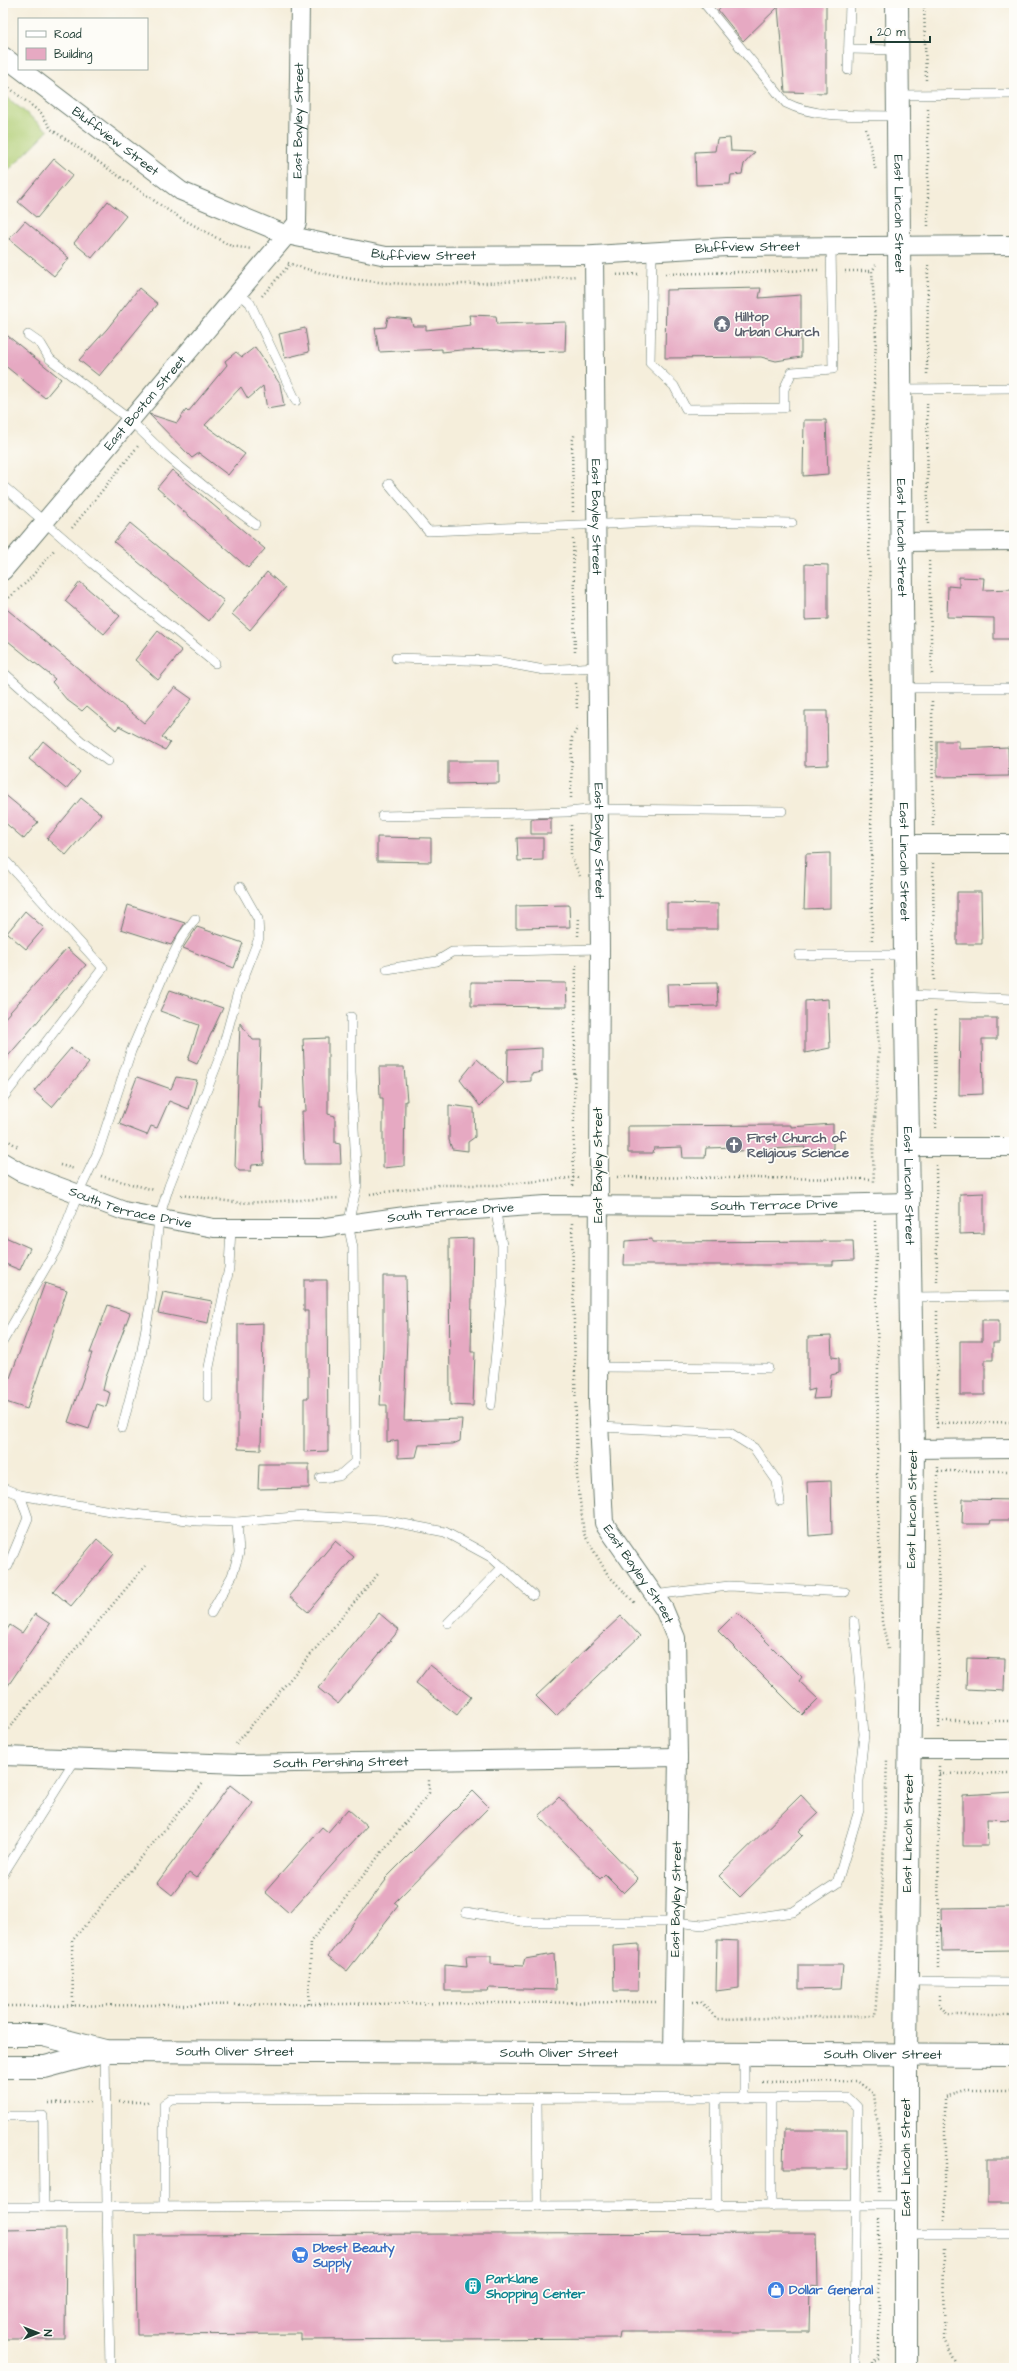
<svg xmlns="http://www.w3.org/2000/svg" width="1017" height="2371" font-family="'Architects Daughter',sans-serif">
  <style>
    .green { fill: #b0ce75; stroke: #688654 }
    .building { fill: #e6a9c2 }
    .lines { fill: none; stroke-linecap: round; stroke-linejoin: round }
    .lane-casing { stroke: #6a7b6e; stroke-width: 10 }
    .street-casing { stroke: #6a7b6e; stroke-width: 20 }
    .secondary-casing { stroke: #6a7b6e; stroke-width: 24 }
    .path { stroke: #6a7b6e; stroke-width: 2.5; stroke-dasharray: 1 3; stroke-linecap: butt }
    .lane { stroke: #fff; stroke-width: 9 }
    .street { stroke: #fff; stroke-width: 18 }
    .secondary { stroke: #fff; stroke-width: 22 }
    .labels { text-anchor: middle; dominant-baseline: central; stroke-width: 3.5; stroke-linejoin: round; paint-order: stroke }
    .street-label { font-size: 13px; fill: #1f3d34; stroke: #fdfcf7 }
    .worship-label { font-size: 13px; font-weight: bold; fill: #5b616d; stroke: #fdfcf7; text-anchor: start }
    .shop-label { font-size: 13px; font-weight: bold; fill: #366cbe; stroke: #fdfcf7; text-anchor: start }
    .culture-label { font-size: 13px; font-weight: bold; fill: #0d838f; stroke: #fdfcf7; text-anchor: start }
  </style>
  <rect width="100%" height="100%" fill="#fdfcf7"/>
  <filter id="ink" filterUnits="userSpaceOnUse"><feTurbulence type="fractalNoise" baseFrequency=".025" numOctaves="2"/><feDisplacementMap in="SourceGraphic" scale="8" xChannelSelector="R" yChannelSelector="G"/><feConvolveMatrix kernelMatrix="1 2 1 2 8 2 1 2 1" color-interpolation-filters="sRGB"/></filter>
  <filter id="wash" filterUnits="userSpaceOnUse"><feTurbulence type="fractalNoise" baseFrequency=".012" numOctaves="4" result="noise"/><feDisplacementMap in="SourceGraphic" scale="16" xChannelSelector="R" yChannelSelector="G"/><feGaussianBlur stdDeviation="0.9" result="paint"/><feColorMatrix in="noise" values="0 0 0 0 0 0 0 0 0 0 0 0 0 0 0 0 0 1.4 0 .05"/><feComposite in="paint" operator="in"/></filter>
  <g filter="url(#wash)">
    <rect width="100%" height="100%" fill="#f5eedb"/>
    <polygon class="green" points="3,94 48,131 3,176"/>
    <g id="blocks">
      <g class="building">
        <polygon points="724,3 826,3 826,93 785,92 778,7 743,41 718,10"/>
        <polygon points="730,138 731,151 755,152 744,164 742,174 731,175 730,184 696,185 695,152 715,151 717,139"/>
        <polygon points="54,159 73,175 37,218 18,202"/>
        <polygon points="108,201 126,216 92,258 74,243"/>
        <polygon points="25,221 69,258 54,276 9,239"/>
        <polygon points="139,288 158,304 99,376 79,360 107,329"/>
        <polygon points="761,288 759,298 801,295 801,357 776,361 761,357 665,358 666,290"/>
        <polygon points="469,315 496,316 497,324 566,322 565,351 514,352 498,349 461,350 442,352 442,349 379,352 375,328 386,327 388,317 411,319 413,326 426,326 426,330 471,325"/>
        <polygon points="305,328 309,352 285,358 279,334"/>
        <polygon points="3,332 61,379 45,398 3,364"/>
        <polygon points="255,347 280,384 284,406 267,409 263,386 248,399 241,387 205,425 245,454 228,475 199,453 192,458 149,414 177,423 186,410 188,412 227,365 225,361 236,352 242,357"/>
        <polygon points="804,420 826,420 828,474 803,476"/>
        <polygon points="172,470 265,549 248,568 157,488"/>
        <polygon points="130,523 224,601 209,621 114,542"/>
        <polygon points="805,564 828,565 828,619 805,620"/>
        <polygon points="267,572 285,588 250,630 232,614"/>
        <polygon points="959,577 984,578 983,590 1014,589 1014,639 994,639 994,618 947,617 948,586 959,587"/>
        <polygon points="80,582 120,616 104,634 65,601"/>
        <polygon points="3,606 144,723 175,687 192,699 162,737 170,743 165,750 119,726 116,730 87,706 82,711 67,700 52,682 55,679 3,637"/>
        <polygon points="158,631 182,651 158,680 135,660"/>
        <polygon points="805,711 827,711 828,765 805,766"/>
        <polygon points="43,741 80,772 66,789 29,759"/>
        <polygon points="937,741 959,741 959,749 1008,747 1009,776 937,777"/>
        <polygon points="448,761 499,761 499,783 448,784"/>
        <polygon points="3,793 38,822 24,839 3,821"/>
        <polygon points="81,798 101,814 66,855 47,839"/>
        <polygon points="551,818 551,834 531,834 531,819"/>
        <polygon points="377,837 431,838 431,862 377,861"/>
        <polygon points="517,838 543,838 543,860 518,861"/>
        <polygon points="830,853 830,908 804,909 806,854"/>
        <polygon points="957,892 981,892 982,944 957,944"/>
        <polygon points="667,903 718,904 718,929 667,929"/>
        <polygon points="128,905 185,923 171,945 121,929"/>
        <polygon points="569,905 570,927 516,928 516,906"/>
        <polygon points="25,911 44,928 26,949 7,933"/>
        <polygon points="197,927 243,943 234,968 183,948"/>
        <polygon points="67,948 86,965 3,1062 3,1020"/>
        <polygon points="471,982 566,983 567,1007 471,1006"/>
        <polygon points="717,983 718,1006 668,1007 667,984"/>
        <polygon points="170,990 223,1008 197,1064 188,1060 199,1025 160,1011"/>
        <polygon points="828,999 830,1048 805,1053 805,1001"/>
        <polygon points="960,1018 997,1018 997,1039 982,1039 983,1094 959,1095"/>
        <polygon points="240,1023 253,1040 261,1040 259,1108 262,1108 264,1164 252,1165 251,1171 239,1171 235,1166"/>
        <polygon points="328,1038 328,1114 335,1116 335,1143 340,1144 341,1164 304,1164 302,1111 306,1111 303,1039"/>
        <polygon points="71,1048 89,1063 52,1107 34,1091"/>
        <polygon points="542,1048 542,1072 531,1074 531,1081 507,1083 508,1050"/>
        <polygon points="477,1059 504,1083 480,1106 460,1080"/>
        <polygon points="379,1067 404,1067 407,1101 405,1101 404,1166 383,1168 383,1098 380,1098"/>
        <polygon points="137,1077 171,1089 176,1077 197,1080 189,1109 169,1101 157,1128 151,1126 147,1135 119,1124"/>
        <polygon points="449,1105 474,1108 475,1137 468,1142 468,1151 452,1149 449,1140"/>
        <polygon points="833,1124 833,1149 805,1150 805,1147 738,1151 738,1147 706,1148 705,1158 683,1158 682,1147 654,1148 653,1153 628,1153 628,1126 791,1125 791,1127"/>
        <polygon points="984,1193 984,1233 960,1234 960,1194"/>
        <polygon points="3,1236 30,1248 20,1270 3,1263"/>
        <polygon points="473,1238 471,1352 475,1352 473,1406 450,1405 449,1239"/>
        <polygon points="652,1239 652,1242 853,1241 854,1260 833,1261 833,1265 624,1265 625,1241"/>
        <polygon points="383,1276 406,1276 407,1337 404,1421 462,1419 460,1441 453,1444 419,1445 416,1457 398,1458 398,1440 387,1442 387,1405 380,1405 383,1350"/>
        <polygon points="304,1280 327,1280 328,1451 304,1452 304,1398 308,1398 308,1311 304,1311"/>
        <polygon points="45,1283 67,1290 27,1409 3,1401 3,1397"/>
        <polygon points="163,1292 212,1301 208,1323 158,1313"/>
        <polygon points="108,1305 130,1313 106,1377 103,1390 110,1393 106,1407 97,1404 89,1429 68,1422 92,1353 90,1353"/>
        <polygon points="982,1320 999,1320 999,1343 993,1343 993,1360 985,1360 985,1395 960,1395 960,1341 982,1341"/>
        <polygon points="263,1323 261,1450 238,1449 238,1324"/>
        <polygon points="831,1336 832,1357 839,1358 839,1373 831,1375 829,1398 813,1399 815,1389 808,1391 808,1337"/>
        <polygon points="259,1464 309,1464 309,1488 258,1489"/>
        <polygon points="831,1481 832,1534 809,1536 807,1482"/>
        <polygon points="963,1499 1014,1500 1014,1520 991,1520 990,1524 962,1524"/>
        <polygon points="97,1539 114,1554 71,1606 53,1591"/>
        <polygon points="335,1541 354,1557 308,1612 289,1596"/>
        <polygon points="737,1612 802,1677 799,1681 818,1699 802,1715 718,1631"/>
        <polygon points="379,1613 399,1630 338,1704 318,1688"/>
        <polygon points="35,1614 50,1624 3,1693 3,1636 10,1625 22,1633"/>
        <polygon points="621,1616 640,1636 556,1716 536,1696"/>
        <polygon points="967,1658 1005,1659 1004,1691 966,1689"/>
        <polygon points="430,1665 471,1697 457,1715 416,1683"/>
        <polygon points="230,1785 253,1803 196,1878 189,1873 172,1895 157,1883"/>
        <polygon points="473,1791 489,1807 394,1903 398,1906 347,1971 328,1956 386,1880 385,1879"/>
        <polygon points="1014,1792 1014,1820 987,1819 988,1846 963,1846 963,1795"/>
        <polygon points="801,1795 818,1813 799,1831 803,1835 740,1897 719,1876"/>
        <polygon points="559,1797 638,1879 624,1893 605,1874 600,1879 539,1816"/>
        <polygon points="348,1809 367,1826 289,1913 265,1892 322,1827 328,1832"/>
        <polygon points="1014,1907 1014,1950 942,1951 941,1908"/>
        <polygon points="717,1940 739,1941 739,1988 716,1991"/>
        <polygon points="639,1944 638,1991 614,1991 613,1946"/>
        <polygon points="554,1954 556,1990 489,1988 488,1991 445,1991 445,1965 467,1967 466,1956 491,1956 491,1964 523,1966 525,1959"/>
        <polygon points="799,1965 843,1965 841,1988 799,1989"/>
        <polygon points="784,2130 847,2130 847,2169 783,2169"/>
        <rect x="988" y="2159" width="26" height="43"/>
        <polygon points="66,2229 65,2339 3,2339 3,2230"/>
        <polygon points="817,2233 818,2287 810,2286 809,2332 620,2332 619,2338 301,2340 301,2334 137,2335 136,2235"/>
      </g>
    </g>
  </g>
  <g filter="url(#ink)">
    <use href="#blocks" fill-opacity="0" stroke="#6a7b6e" stroke-width="1"/>
    <g class="lines">
      <defs>
        <g id="lane">
          <path d="M704,3l82,100c31,16 78,12 112,13"/>
          <polyline points="849,49 898,50"/>
          <polyline points="848,70 850,3"/>
          <polyline points="898,95 1014,94"/>
          <polyline points="652,252 650,363 674,386 686,409 784,408 784,389 792,372 833,369 831,246"/>
          <polyline points="238,292 250,303 296,401"/>
          <polyline points="28,335 41,344 50,359 130,420 168,457 205,487 255,524"/>
          <polyline points="901,389 1014,388"/>
          <polyline points="389,484 428,531 683,521 792,523"/>
          <polyline points="3,486 92,563 215,663"/>
          <polyline points="396,658 496,661 544,670 597,667"/>
          <polyline points="3,672 81,741 108,761"/>
          <polyline points="903,688 1014,688"/>
          <polyline points="382,816 567,812 598,809 782,811"/>
          <polyline points="3,858 103,968 3,1098"/>
          <polyline points="799,955 905,955"/>
          <polyline points="387,969 437,961 452,952 600,949"/>
          <polyline points="906,995 1014,999"/>
          <polyline points="911,1297 1014,1296"/>
          <polyline points="3,1341 57,1248 78,1194 98,1152 131,1051 168,965 182,937 195,919"/>
          <polyline points="598,1367 768,1368"/>
          <polyline points="208,1397 208,1372 229,1268 231,1228"/>
          <polyline points="491,1405 502,1287 502,1245 495,1208"/>
          <polyline points="600,1427 730,1433 754,1448 777,1481 780,1501"/>
          <polyline points="122,1428 141,1355 151,1300 159,1218 169,1186 221,1054 238,992 259,938 258,919 240,887"/>
          <polyline points="320,1478 339,1476 355,1462 353,1248 348,1224 357,1185 351,1072 351,1017"/>
          <polyline points="3,1488 20,1495 116,1512 197,1521 237,1522 305,1516 383,1520 445,1532 491,1557 533,1595"/>
          <polyline points="8,1566 28,1518 20,1495"/>
          <polyline points="653,1595 729,1586 845,1592"/>
          <polyline points="211,1613 232,1576 239,1553 237,1522"/>
          <polyline points="448,1623 503,1567"/>
          <polyline points="3,1874 76,1758"/>
          <polyline points="466,1912 528,1922 675,1922 703,1925 793,1912 837,1883 859,1810 859,1781 864,1734 854,1621"/>
          <polyline points="906,1981 1014,1982"/>
          <polyline points="105,2051 107,2207 906,2205"/>
          <polyline points="744,2098 848,2098 857,2107 855,2368"/>
          <polyline points="537,2099 538,2206"/>
          <polyline points="771,2099 771,2206"/>
          <polyline points="3,2116 43,2116 44,2207"/>
          <polyline points="164,2206 164,2104 171,2099 716,2098"/>
          <polyline points="3,2207 107,2207 110,2368"/>
          <polyline points="717,2207 716,2098 744,2098 744,2053"/>
          <polyline points="906,2234 1014,2234"/>
        </g>
        <g id="street">
          <path id="s1" d="M3,56l178,135 106,44 99,21 208,-1 133,-8 287,-2"/>
          <path id="s2" d="M594,255l6,694 -2,453 6,121 60,86 12,29 2,119 -5,296"/>
          <polyline points="902,542 1014,541"/>
          <path id="s3" d="M3,571l294,-348 3,-220"/>
          <polyline points="904,844 1014,844"/>
          <polyline points="909,1147 1014,1147"/>
          <path id="s4" d="M3,1162l17,10 104,39 90,17h106l99,-14 126,-9 194,1 171,-4"/>
          <polyline points="913,1449 1014,1448"/>
          <polyline points="909,1749 1014,1749"/>
          <path id="s5" d="M3,1756l238,8 437,-7"/>
        </g>
        <g id="secondary">
          <path id="s6" d="M897,3l8,952 8,494 -7,605v314"/>
          <path id="s7" d="M3,2035h40l62,16 909,4"/>
          <polyline points="3,2067 45,2067 104,2051"/>
        </g>
      </defs>
      <use href="#lane" class="lane-casing"/>
      <use href="#street" class="street-casing"/>
      <use href="#secondary" class="secondary-casing"/>
      <g class="path">
        <polyline points="924,3 926,80"/>
        <polyline points="3,83 41,113 51,129 172,213 231,246 252,249"/>
        <polyline points="928,109 928,228"/>
        <polyline points="866,129 876,171"/>
        <path d="M288,263c89,32 196,21 288,13"/>
        <polyline points="845,271 872,271"/>
        <polyline points="665,274 818,270"/>
        <polyline points="613,275 638,274"/>
        <polyline points="262,296 290,264"/>
        <polyline points="927,374 928,263"/>
        <polyline points="927,403 928,524"/>
        <polyline points="573,512 572,442 575,433"/>
        <polyline points="72,528 138,446"/>
        <polyline points="573,539 575,654"/>
        <polyline points="929,561 932,674"/>
        <polyline points="3,603 28,581 55,549"/>
        <polyline points="576,683 577,708"/>
        <polyline points="932,701 933,826"/>
        <polyline points="571,798 572,738 578,727"/>
        <polyline points="571,825 571,856 580,876"/>
        <polyline points="933,863 934,982"/>
        <polyline points="578,936 579,917"/>
        <polyline points="872,940 869,506 876,338 872,271 876,265"/>
        <polyline points="872,969 879,1045 873,1155 874,1184"/>
        <polyline points="935,1011 936,1128"/>
        <polyline points="3,1137 18,1147"/>
        <polyline points="60,1165 75,1169"/>
        <polyline points="936,1165 937,1282"/>
        <polyline points="101,1176 154,1190"/>
        <polyline points="617,1177 873,1179"/>
        <polyline points="573,1186 576,963"/>
        <polyline points="370,1194 439,1185 498,1185 580,1177"/>
        <polyline points="181,1195 241,1203 339,1198"/>
        <polyline points="875,1221 878,1366 877,1477 882,1622 888,1649"/>
        <polyline points="572,1223 577,1476 584,1534 608,1575 636,1604"/>
        <polyline points="937,1311 937,1430"/>
        <polyline points="937,1423 1014,1422"/>
        <polyline points="938,1467 939,1730"/>
        <polyline points="938,1471 1014,1471"/>
        <polyline points="939,1721 1014,1721"/>
        <polyline points="3,1735 145,1566"/>
        <polyline points="236,1744 378,1574"/>
        <polyline points="939,1774 1014,1773"/>
        <polyline points="938,1968 939,1767"/>
        <polyline points="939,1995 939,2004 948,2015 1014,2015"/>
        <polyline points="693,2002 701,2002 717,2019 875,2016 880,1949 887,1760"/>
        <polyline points="309,2004 311,1941 429,1793 429,1780"/>
        <polyline points="3,2006 656,2002"/>
        <polyline points="73,2006 72,1941 204,1782"/>
        <polyline points="763,2082 857,2081 874,2094 879,2134 879,2191"/>
        <polyline points="119,2102 147,2102 150,2100"/>
        <polyline points="49,2103 92,2102"/>
        <polyline points="945,2220 945,2097 969,2090 1014,2090"/>
        <polyline points="945,2247 944,2340 956,2362 956,2368"/>
        <polyline points="872,2368 872,2363 879,2359 879,2218"/>
      </g>
      <use href="#lane" class="lane"/>
      <use href="#street" class="street"/>
      <use href="#secondary" class="secondary"/>
    </g>
  </g>
  <defs>
    <symbol id="temple-disc" viewBox="-11 -11 22 22"><circle r="9.5" fill="#6b7280" stroke="#fdfcf7"/><path d="M0-6L5-2H3V0L6.5 2.5H4V6H1.5V3h-3V6H-4V2.5H-6.5L-3 0V-2H-5Z" fill="#fff"/></symbol>
    <symbol id="church-disc" viewBox="-11 -11 22 22"><circle r="9.5" fill="#6b7280" stroke="#fdfcf7"/><path d="M-1.2-6h2.4v3.5h3.3v2.4h-3.3V6h-2.4V-.1h-3.3v-2.4h3.3Z" fill="#fff"/></symbol>
    <symbol id="supermarket-disc" viewBox="-11 -11 22 22"><circle r="9.5" fill="#3f7fe0" stroke="#fdfcf7"/><path d="M-6-5.5h2.5l.6 2H6L4.5 2H-2.5L-4.4-4H-6ZM-1.5 3.2a1.3 1.3 0 1 0 .1 0ZM3 3.2a1.3 1.3 0 1 0 .1 0Z" fill="#fff"/></symbol>
    <symbol id="building-disc" viewBox="-11 -11 22 22"><circle r="9.5" fill="#0f9aa8" stroke="#fdfcf7"/><path d="M-4-6H4V6H1V3H-1V6H-4ZM-2.5-4.3h1.7v1.8h-1.7ZM.8-4.3h1.7v1.8H.8ZM-2.5-1h1.7V.8h-1.7ZM.8-1h1.7V.8H.8Z" fill="#fff"/></symbol>
    <symbol id="shop-disc" viewBox="-11 -11 22 22"><circle r="9.5" fill="#3f7fe0" stroke="#fdfcf7"/><path d="M-5-2.5h2.3a2.7 3.5 0 0 1 5.4 0H5L5.5 6h-11ZM-1.5-2.5h3a1.5 2.3 0 0 0-3 0Z" fill="#fff"/></symbol>
  </defs>
  <g fill-rule="evenodd">
    <use href="#temple-disc" x="712" y="314" width="20" height="20"/>
    <use href="#church-disc" x="724" y="1135" width="20" height="20"/>
    <use href="#supermarket-disc" x="290" y="2245" width="20" height="20"/>
    <use href="#building-disc" x="463" y="2276" width="20" height="20"/>
    <use href="#shop-disc" x="766" y="2280" width="20" height="20"/>
  </g>
  <g class="labels">
    <g class="street-label">
      <text stroke="none"><textPath href="#s3" startOffset="558">East Bayley Street</textPath></text>
      <text stroke="none"><textPath href="#s1" startOffset="141">Bluffview Street</textPath></text>
      <text stroke="none"><textPath href="#s6" startOffset="211">East Lincoln Street</textPath></text>
      <text stroke="none"><textPath href="#s1" startOffset="801">Bluffview Street</textPath></text>
      <text stroke="none"><textPath href="#s1" startOffset="477">Bluffview Street</textPath></text>
      <text stroke="none"><textPath href="#s3" startOffset="220">East Boston Street</textPath></text>
      <text stroke="none"><textPath href="#s2" startOffset="262">East Bayley Street</textPath></text>
      <text stroke="none"><textPath href="#s6" startOffset="535">East Lincoln Street</textPath></text>
      <text stroke="none"><textPath href="#s2" startOffset="586">East Bayley Street</textPath></text>
      <text stroke="none"><textPath href="#s6" startOffset="859">East Lincoln Street</textPath></text>
      <text transform="translate(598 1165) rotate(-90)">East Bayley Street</text>
      <text stroke="none"><textPath href="#s6" startOffset="1183">East Lincoln Street</textPath></text>
      <text stroke="none"><textPath href="#s4" startOffset="784">South Terrace Drive</textPath></text>
      <text stroke="none"><textPath href="#s4" startOffset="136">South Terrace Drive</textPath></text>
      <text stroke="none"><textPath href="#s4" startOffset="460">South Terrace Drive</textPath></text>
      <text transform="translate(912 1509) rotate(-89)">East Lincoln Street</text>
      <text stroke="none"><textPath href="#s2" startOffset="1330">East Bayley Street</textPath></text>
      <text stroke="none"><textPath href="#s5" startOffset="338">South Pershing Street</textPath></text>
      <text transform="translate(908 1833) rotate(-89)">East Lincoln Street</text>
      <text transform="translate(676 1899) rotate(-89)">East Bayley Street</text>
      <text stroke="none"><textPath href="#s7" startOffset="234">South Oliver Street</textPath></text>
      <text stroke="none"><textPath href="#s7" startOffset="558">South Oliver Street</textPath></text>
      <text stroke="none"><textPath href="#s7" startOffset="882">South Oliver Street</textPath></text>
      <text transform="translate(906 2157) rotate(-90)">East Lincoln Street</text>
    </g>
    <g class="worship-label">
      <text x="735" y="317">Hilltop<tspan x="735" dy="15">Urban Church</tspan></text>
      <text x="747" y="1138">First Church of<tspan x="747" dy="15">Religious Science</tspan></text>
    </g>
    <g class="shop-label">
      <text x="313" y="2248">Dbest Beauty<tspan x="313" dy="15">Supply</tspan></text>
      <text x="789" y="2290">Dollar General</text>
    </g>
    <g class="culture-label">
      <text x="486" y="2279">Parklane<tspan x="486" dy="15">Shopping Center</tspan></text>
    </g>
  </g>
  <rect width="1017" height="2371" fill="none" stroke="#fdfcf7" stroke-width="16"/>
  <rect x="18" y="18" width="130" height="52" fill="#fdfcf7" stroke="#a4b0a9"/>
  <rect x="26" y="31" width="20" height="6" fill="#ffffff" stroke="#a4b0a9"/>
  <text x="54" y="38" font-size="12" fill="#1f3d34">Road</text>
  <rect x="26" y="48" width="20" height="12" fill="#e6a9c2" stroke="#a4b0a9"/>
  <text x="54" y="58" font-size="12" fill="#1f3d34">Building</text>
  <g transform="translate(38 2333) rotate(90)" stroke="#fdfcf7" stroke-width="3" paint-order="stroke">
  <path d="M0-3L7 15L0 10L-7 15Z" fill="#1f3d34"/>
  <text y="-6" font-size="11" font-weight="bold" text-anchor="middle" fill="#1f3d34">N</text>
  </g>
  <path d="M871 36v6h59v-6" fill="none" stroke="#1f3d34" stroke-width="2"/>
  <text x="877" y="36" font-size="12" fill="#1f3d34" stroke="#fdfcf7" stroke-width="3" paint-order="stroke">20 m</text>
</svg>
